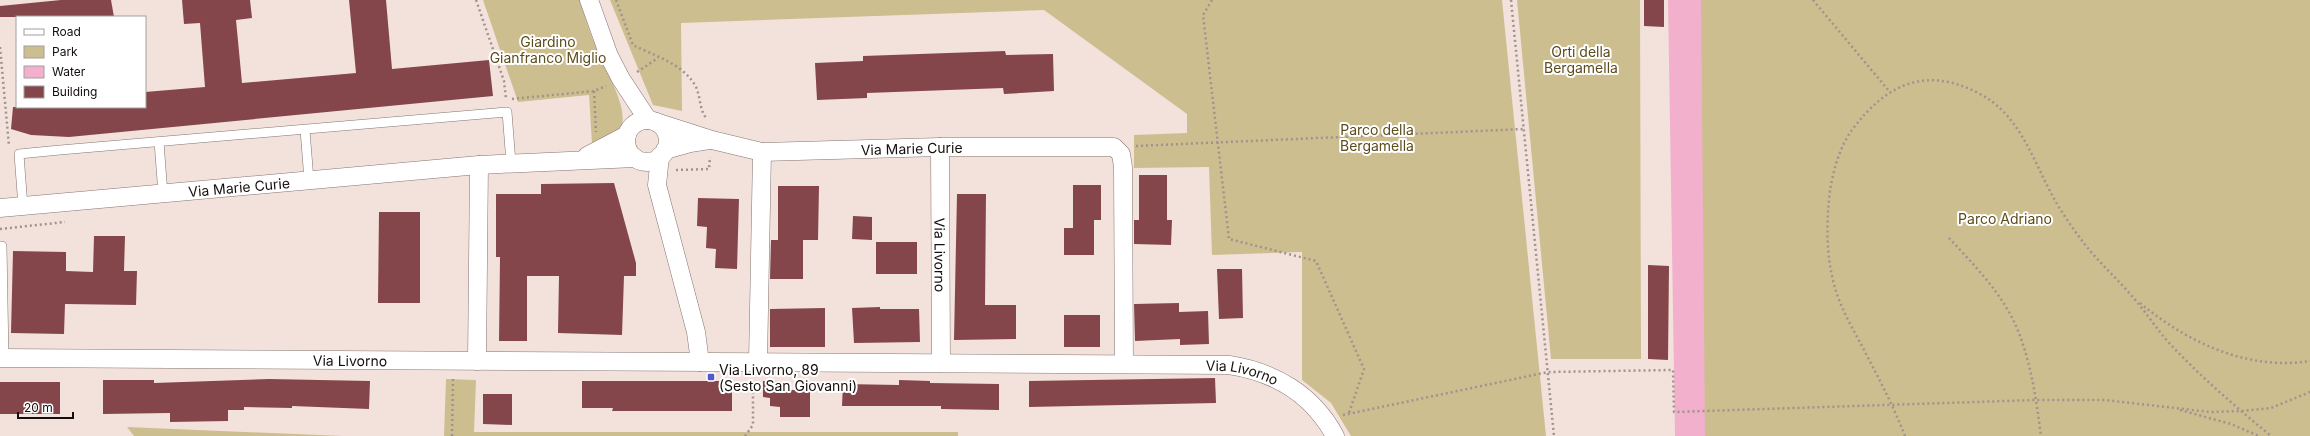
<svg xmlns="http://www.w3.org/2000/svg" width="2310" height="436" font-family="Inter,sans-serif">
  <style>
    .green { fill: #cdbe90 }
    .water { fill: #f2b0cd }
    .building { fill: #84464b }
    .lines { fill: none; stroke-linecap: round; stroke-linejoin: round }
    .service-casing { stroke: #847570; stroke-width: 10 }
    .minor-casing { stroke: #847570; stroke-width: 19 }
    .path { stroke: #9f938d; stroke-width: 2.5; stroke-dasharray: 2 3; stroke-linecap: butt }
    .service { stroke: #fff; stroke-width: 9 }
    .minor { stroke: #fff; stroke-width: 18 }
    .poi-dot { fill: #5258cf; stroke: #fff; stroke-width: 1.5 }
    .labels { text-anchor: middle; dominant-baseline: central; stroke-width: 4; stroke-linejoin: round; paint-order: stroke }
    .park-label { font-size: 14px; fill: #5c4c1c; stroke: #fff }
    .street-label { font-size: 14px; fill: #140e0c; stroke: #fff }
    .poi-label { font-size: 14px; fill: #140e0c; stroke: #fff; text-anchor: start }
  </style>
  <rect width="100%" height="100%" fill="#f3e2db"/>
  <g class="green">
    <path d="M483,0h97c5,17 10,34 17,50 8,21 34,59 23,81l-28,13 -3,-49 -71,7z"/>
    <polygon points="610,0 1502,0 1546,436 1351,436 1331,403 1302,380 1302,252 1212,255 1209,167 1134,168 1134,135 1187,133 1187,114 1044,10 681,23 682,111 653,105"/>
    <polygon points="1517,0 1640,0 1641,359 1551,359"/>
    <polygon points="1700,0 2310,0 2310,436 1704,436"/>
    <polygon points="446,379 476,380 474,432 958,432 958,436 444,436"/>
    <polygon points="127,427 343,436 134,436"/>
  </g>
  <polygon class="water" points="1668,0 1701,0 1705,436 1675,436"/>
  <g class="building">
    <polygon points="61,0 111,0 114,17 0,17 0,6"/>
    <polygon points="182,0 250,0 252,18 236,20 242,83 356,73 349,0 386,0 392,69 489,60 493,96 69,137 31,135 11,129 13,107 145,107 145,92 205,87 200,23 184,24"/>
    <polygon points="1644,0 1664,0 1664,27 1644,26"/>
    <polygon points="1005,51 1006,55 1053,54 1054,91 1004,94 1003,88 867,93 867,98 817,100 815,63 863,61 863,56"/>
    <polygon points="1139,175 1167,175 1167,220 1172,220 1171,245 1134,244 1134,220 1139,220"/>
    <polygon points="614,183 636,263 636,276 624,276 622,335 558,333 559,276 527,276 527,341 499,341 500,257 496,257 496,194 541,194 541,184"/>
    <polygon points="1073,185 1101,185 1101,220 1094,220 1094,255 1064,255 1064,228 1073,228"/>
    <polygon points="778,186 819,186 818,240 803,240 803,279 770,279 771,240 778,240"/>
    <polygon points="957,194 986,194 985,305 1016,305 1016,339 954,340"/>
    <polygon points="698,198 739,199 737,269 715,268 716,249 706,248 707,227 697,226"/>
    <polygon points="379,212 420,212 420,303 378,303"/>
    <polygon points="853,216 872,217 872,240 852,239"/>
    <polygon points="94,236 125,236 124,271 137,271 136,305 65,304 64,334 11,333 13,251 66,252 66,271 93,272"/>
    <rect x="876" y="242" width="41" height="32"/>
    <polygon points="1648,265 1669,266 1668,360 1648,359"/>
    <polygon points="1217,269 1242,269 1243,318 1219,319"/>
    <polygon points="1179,303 1179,312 1208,311 1209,344 1180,345 1180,339 1135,341 1134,304"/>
    <polygon points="880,307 880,309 919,309 920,342 854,343 852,308"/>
    <polygon points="825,308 825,347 770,347 770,309"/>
    <rect x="1064" y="315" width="36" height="32"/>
    <polygon points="1215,378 1216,403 1029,407 1029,381"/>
    <polygon points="269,379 370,381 369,409 292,406 292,408 244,407 244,410 228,410 228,421 170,422 170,413 103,414 103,380 154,380 154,383"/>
    <polygon points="899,380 930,381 930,383 999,384 999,410 941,409 941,406 842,406 843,384 899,385"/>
    <polygon points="582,381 732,381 732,411 612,411 613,408 582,408"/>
    <polygon points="763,381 785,382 786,390 810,390 810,417 780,417 780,407 770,406 770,398 763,397"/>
    <rect x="0" y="382" width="60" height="32"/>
    <polygon points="483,394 512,394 512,425 483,424"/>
  </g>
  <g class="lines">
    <defs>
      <g id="service">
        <polyline points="305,130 309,180"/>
        <polyline points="159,142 163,194"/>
        <polyline points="23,207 19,154 60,150 507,112 511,163"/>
        <polyline points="0,246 2,246 4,358"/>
      </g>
      <g id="minor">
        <polyline points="589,0 609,56 621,79 648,120"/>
        <circle cx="647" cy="141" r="21"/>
        <path id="s1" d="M656,122l56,18 50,12 178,-5h174l7,7 2,13 1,197"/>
        <path id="s2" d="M940,147l1,216"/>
        <polyline points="665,150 690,143 709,140"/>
        <polyline points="587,156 627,135"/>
        <polyline points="660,156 657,185 696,332 700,362"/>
        <path id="s3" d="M0,208l479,-43 156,-7"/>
        <path id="s4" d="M0,358l1229,7c46,7 84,30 106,71"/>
        <polyline points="477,361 479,165"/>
        <polyline points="758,362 762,152"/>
      </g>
    </defs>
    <use href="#service" class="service-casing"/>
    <use href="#minor" class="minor-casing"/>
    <g class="path">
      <polyline points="476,0 504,81 506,99"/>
      <path d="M616,0l17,45c22,11 51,19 63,42 5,11 3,23 11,32"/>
      <polyline points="1212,0 1203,15 1229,239 1316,261 1364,369 1349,413"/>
      <polyline points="1511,0 1554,436"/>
      <polyline points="1813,0 1889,91"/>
      <polyline points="0,47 9,146"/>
      <polyline points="637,72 658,58"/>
      <polyline points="594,91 596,132"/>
      <polyline points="512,99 594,91 606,86"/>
      <polyline points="1136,146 1524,129"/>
      <polyline points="676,170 709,169 710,157"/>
      <polyline points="0,229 65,222"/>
      <path d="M1949,238c24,26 52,54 67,88 15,35 20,72 25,110"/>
      <path d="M2140,303c47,39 107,68 170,58"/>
      <polyline points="2180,410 2231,424 2259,436"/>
      <polyline points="1343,415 1548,372 1673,370 1674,412 2036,400 2105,400 2210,412 2242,411 2271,408 2310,392"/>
      <polyline points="452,436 453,379"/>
      <polyline points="745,436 753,425 753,379"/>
      <path d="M1905,436c-12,-31 -27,-59 -42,-88 -10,-19 -22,-39 -28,-60 -9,-31 -9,-65 -5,-97 3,-20 10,-45 22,-61 34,-46 74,-65 128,-36 38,20 51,61 70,97 9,18 21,35 33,51 16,21 36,38 53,59 12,14 22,30 35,44 31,33 65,62 100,91"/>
    </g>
    <use href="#service" class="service"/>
    <use href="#minor" class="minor"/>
  </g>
  <rect class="poi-dot" x="707" y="373" width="8" height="8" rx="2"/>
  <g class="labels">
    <g class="park-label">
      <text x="548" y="41">Giardino<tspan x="548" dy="16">Gianfranco Miglio</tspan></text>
      <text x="1581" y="51">Orti della<tspan x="1581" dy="16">Bergamella</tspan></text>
      <text x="1377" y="129">Parco della<tspan x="1377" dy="16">Bergamella</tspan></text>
      <text x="2005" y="218">Parco Adriano</text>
    </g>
    <g class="street-label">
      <text stroke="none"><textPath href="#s1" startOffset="260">Via Marie Curie</textPath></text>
      <text stroke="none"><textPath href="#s3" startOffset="240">Via Marie Curie</textPath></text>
      <text stroke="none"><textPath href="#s2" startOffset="108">Via Livorno</textPath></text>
      <text stroke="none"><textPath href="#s4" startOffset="350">Via Livorno</textPath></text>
      <text stroke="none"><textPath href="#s4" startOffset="1243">Via Livorno</textPath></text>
    </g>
    <g class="poi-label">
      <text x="719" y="369">Via Livorno, 89<tspan x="719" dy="16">(Sesto San Giovanni)</tspan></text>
    </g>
  </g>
  <rect x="16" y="16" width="130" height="92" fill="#ffffff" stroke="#a19f9e"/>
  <rect x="24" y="29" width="20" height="6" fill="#ffffff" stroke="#a19f9e"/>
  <text x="52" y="36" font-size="12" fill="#140e0c">Road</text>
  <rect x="24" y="46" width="20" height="12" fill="#cdbe90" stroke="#a19f9e"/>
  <text x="52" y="56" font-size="12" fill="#140e0c">Park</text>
  <rect x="24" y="66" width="20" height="12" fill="#f2b0cd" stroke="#a19f9e"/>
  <text x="52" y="76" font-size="12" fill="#140e0c">Water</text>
  <rect x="24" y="86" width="20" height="12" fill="#84464b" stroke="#a19f9e"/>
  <text x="52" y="96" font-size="12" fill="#140e0c">Building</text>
  <path d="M18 412v6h55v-6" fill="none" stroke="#140e0c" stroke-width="2"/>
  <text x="24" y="412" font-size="12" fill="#140e0c" stroke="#ffffff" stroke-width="3" paint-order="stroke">20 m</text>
</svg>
